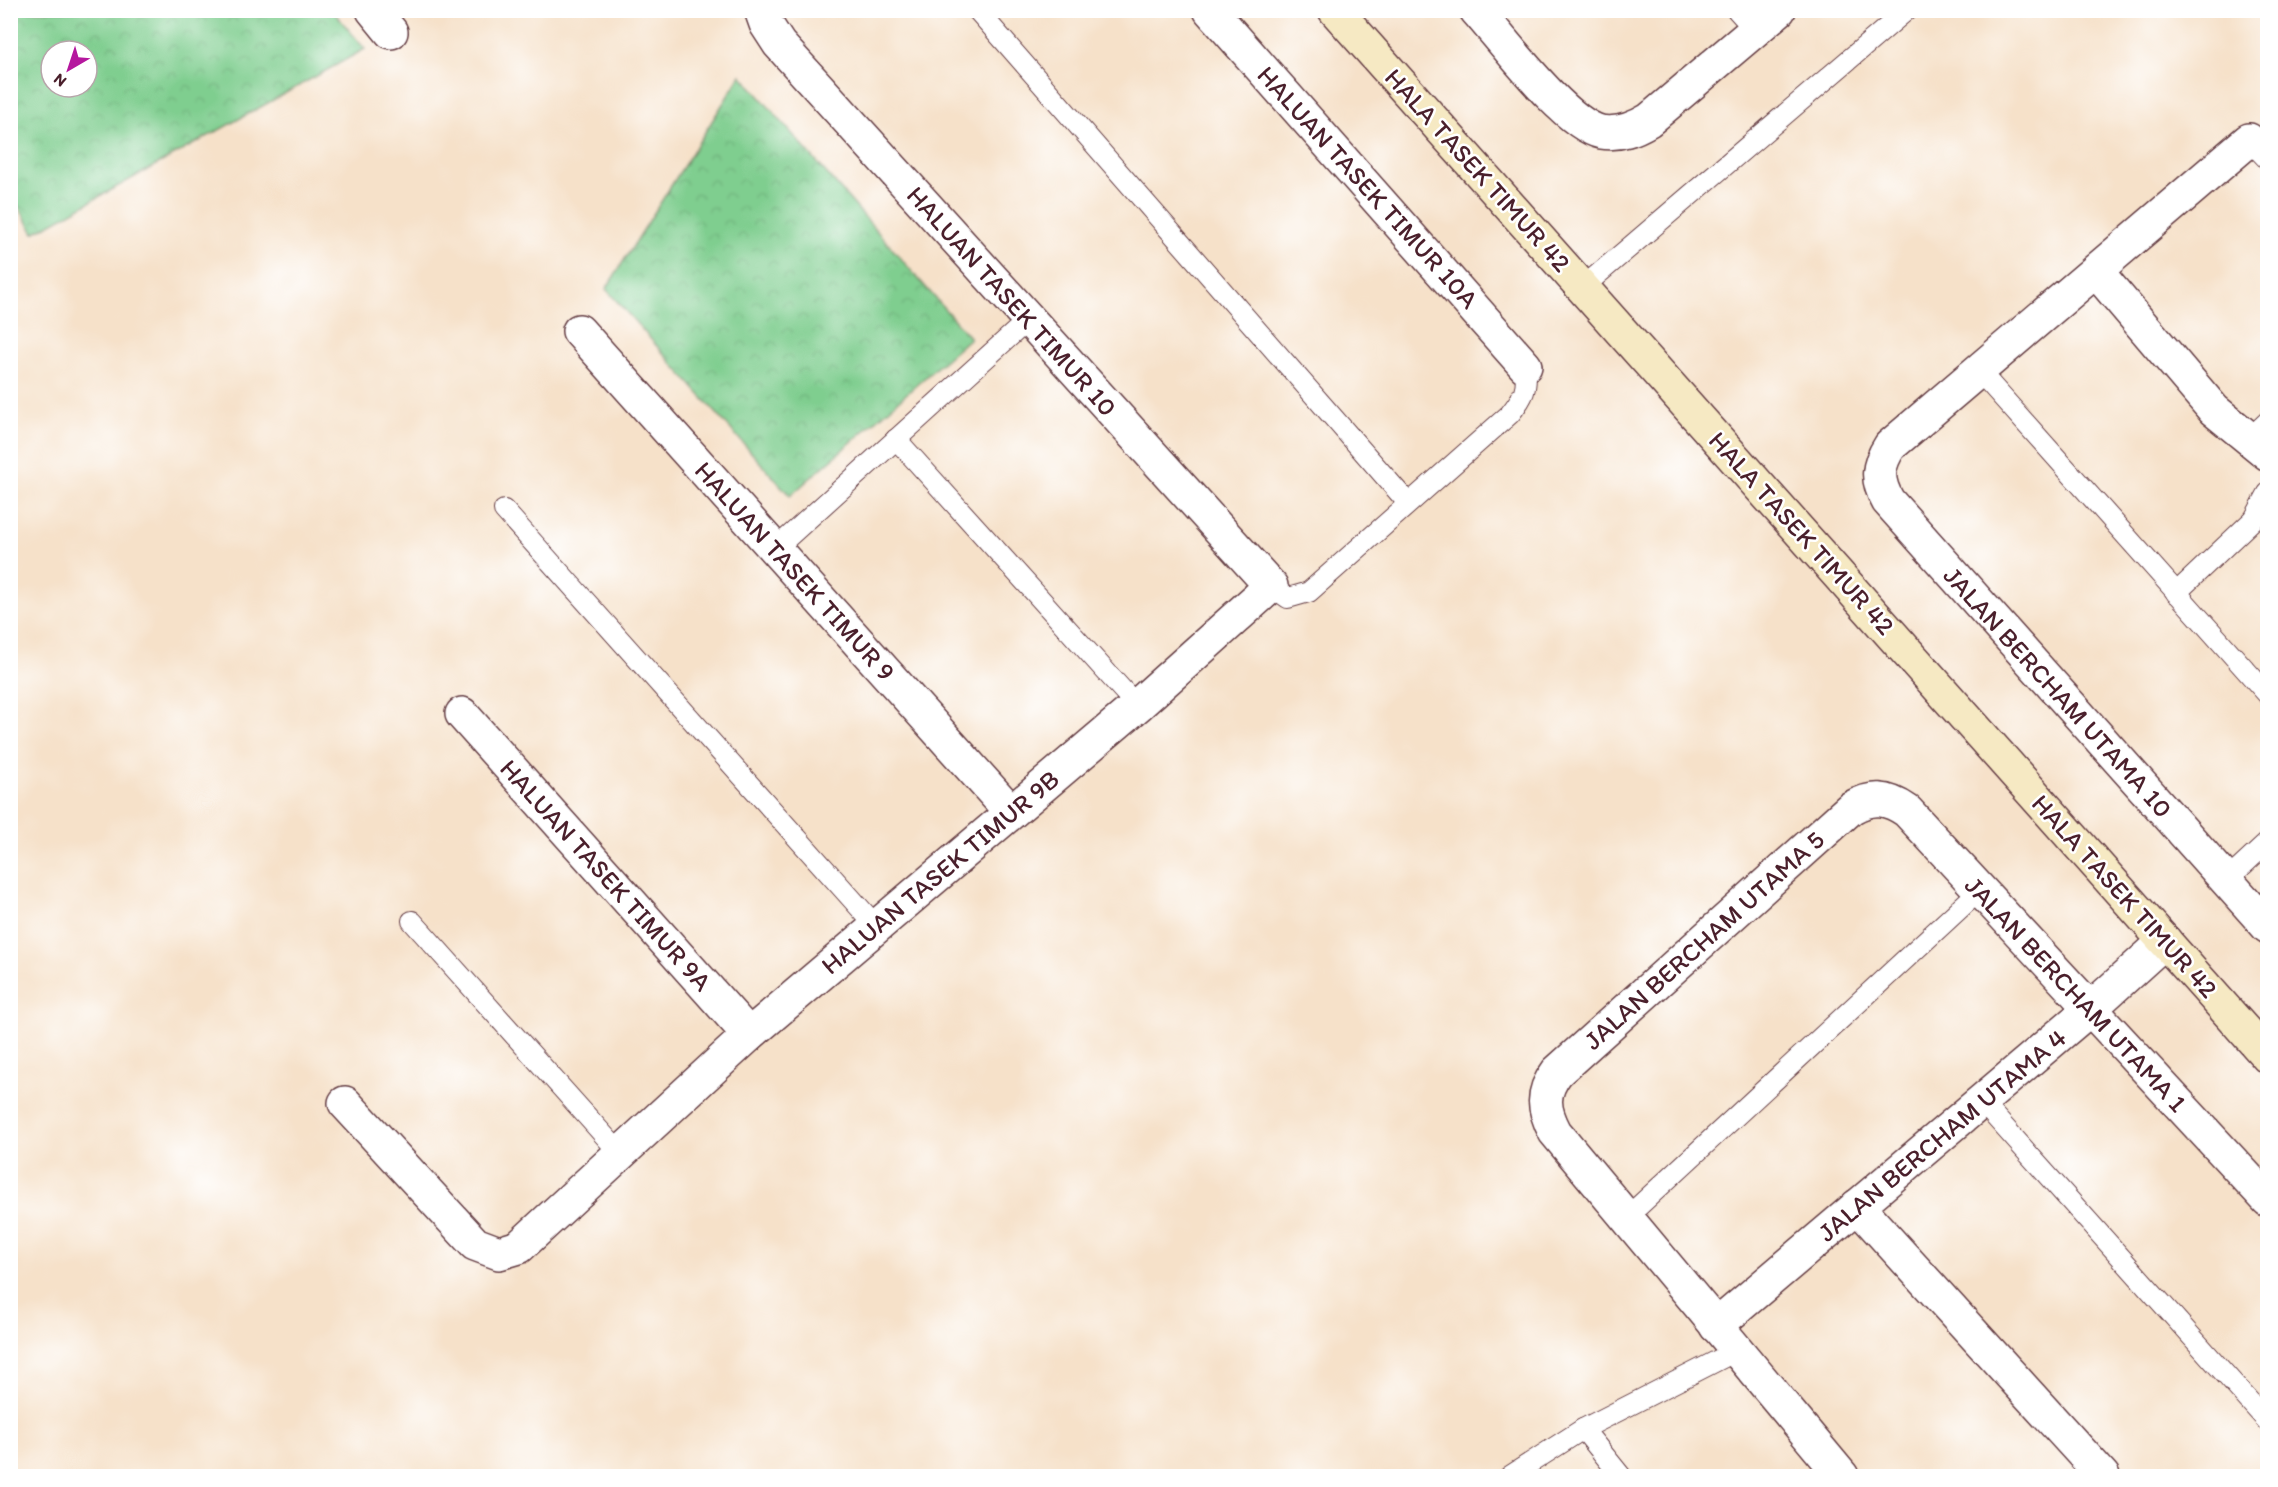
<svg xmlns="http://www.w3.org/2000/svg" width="2278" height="1487" font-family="Itim,sans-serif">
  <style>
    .park { fill: url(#park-crowns); stroke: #64765d; stroke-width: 1.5; fill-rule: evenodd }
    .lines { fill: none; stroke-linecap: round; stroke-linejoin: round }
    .lane-casing { stroke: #643c43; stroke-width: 22 }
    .street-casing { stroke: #643c43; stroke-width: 36 }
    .secondary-casing { stroke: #643c43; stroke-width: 36 }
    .lane { stroke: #fff; stroke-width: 20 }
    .street { stroke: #fff; stroke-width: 33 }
    .secondary { stroke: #f6e9c3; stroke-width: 33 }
    .labels { text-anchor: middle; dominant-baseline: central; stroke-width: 5; stroke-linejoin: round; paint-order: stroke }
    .street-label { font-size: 26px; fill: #4a1f2b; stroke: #fff }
  </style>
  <defs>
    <pattern id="park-crowns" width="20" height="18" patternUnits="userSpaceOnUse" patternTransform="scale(1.5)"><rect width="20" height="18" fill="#7fce8f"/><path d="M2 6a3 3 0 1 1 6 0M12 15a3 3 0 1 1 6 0" fill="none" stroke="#6fb07c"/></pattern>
  </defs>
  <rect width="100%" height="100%" fill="#fff"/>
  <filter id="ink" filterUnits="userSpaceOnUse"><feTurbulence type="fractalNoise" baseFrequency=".0167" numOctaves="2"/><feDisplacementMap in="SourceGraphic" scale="12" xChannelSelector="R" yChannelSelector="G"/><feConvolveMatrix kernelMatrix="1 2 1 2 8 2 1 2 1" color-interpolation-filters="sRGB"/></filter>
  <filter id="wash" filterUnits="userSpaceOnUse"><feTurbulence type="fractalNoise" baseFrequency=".008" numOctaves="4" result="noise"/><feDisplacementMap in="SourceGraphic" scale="24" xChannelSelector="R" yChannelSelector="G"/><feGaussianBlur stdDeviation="1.35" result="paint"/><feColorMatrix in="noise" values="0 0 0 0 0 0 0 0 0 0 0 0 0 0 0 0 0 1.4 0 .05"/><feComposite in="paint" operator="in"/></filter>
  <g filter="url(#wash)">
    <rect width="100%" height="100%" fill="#f6e1c9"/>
    <g class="park">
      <path d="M10,11h323l32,38 -331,184 -23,-39zM51,51h36v36h-36z"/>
      <polygon points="741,75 970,338 790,496 606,289"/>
    </g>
  </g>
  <g filter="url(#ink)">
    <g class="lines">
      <defs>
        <g id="lane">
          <polyline points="977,10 1408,503"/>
          <polyline points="1737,10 1756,31"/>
          <polyline points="2249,140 2268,160"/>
          <polyline points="1583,287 1907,10"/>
          <polyline points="1979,371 2268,695"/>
          <polyline points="896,439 1137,706"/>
          <polyline points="2248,440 2268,421"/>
          <polyline points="504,510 876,926"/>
          <polyline points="775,549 1028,320"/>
          <path d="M1271,586l17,12 21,-6 201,-178c14,-18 18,-25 15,-48"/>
          <polyline points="2176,593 2254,519 2268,493"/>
          <polyline points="2226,881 2268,842"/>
          <polyline points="412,921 619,1152"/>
          <polyline points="1981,1101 2268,1422"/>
          <polyline points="1626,1218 1980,890"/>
          <polyline points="1583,1429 1621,1476"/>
          <polyline points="1510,1476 1583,1429 1736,1351"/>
        </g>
        <g id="street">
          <polyline points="373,10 391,32"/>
          <polyline points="1210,10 1525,366"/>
          <path d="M1476,10c27,30 89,114 125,122 18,3 33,-3 48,-12l130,-110"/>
          <path d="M2249,140l-359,306c-13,20 -14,34 -2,55l380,426"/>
          <polyline points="2096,271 2214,410 2268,454"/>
          <polyline points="579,331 1011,812"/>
          <polyline points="462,714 749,1035"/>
          <polyline points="345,1103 475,1244 499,1253 519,1247 749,1035 1137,706 1271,586 779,44 766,24 761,10"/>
          <polyline points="1857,1206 2103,1476"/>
          <polyline points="1716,1326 2090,1009 2165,941"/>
          <path d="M1842,1476l-287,-344c-12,-23 -14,-39 2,-60l294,-264c21,-12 36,-11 56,3l361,389"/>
        </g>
        <polyline id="secondary" points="1335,10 2268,1057"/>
      </defs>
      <use href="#lane" class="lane-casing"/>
      <use href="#street" class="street-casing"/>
      <use href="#secondary" class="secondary-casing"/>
      <use href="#lane" class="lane"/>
      <use href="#street" class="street"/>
      <use href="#secondary" class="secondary"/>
    </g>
  </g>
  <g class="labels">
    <g class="street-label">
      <text transform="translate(1478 170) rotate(48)">HALA TASEK TIMUR 42</text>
      <text transform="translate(1368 187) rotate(48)">HALUAN TASEK TIMUR 10A</text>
      <text transform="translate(1012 301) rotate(48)">HALUAN TASEK TIMUR 10</text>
      <text transform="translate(1802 533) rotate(48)">HALA TASEK TIMUR 42</text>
      <text transform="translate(795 571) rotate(48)">HALUAN TASEK TIMUR 9</text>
      <text transform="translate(2058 692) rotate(48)">JALAN BERCHAM UTAMA 10</text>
      <text transform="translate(940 872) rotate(-40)">HALUAN TASEK TIMUR 9B</text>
      <text transform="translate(606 875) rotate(48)">HALUAN TASEK TIMUR 9A</text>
      <text transform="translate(2125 896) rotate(48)">HALA TASEK TIMUR 42</text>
      <text transform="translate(1704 940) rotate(-42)">JALAN BERCHAM UTAMA 5</text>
      <text transform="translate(2076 994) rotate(47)">JALAN BERCHAM UTAMA 1</text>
      <text transform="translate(1942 1135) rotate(-40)">JALAN BERCHAM UTAMA 4</text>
    </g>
  </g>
  <rect width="2278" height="1487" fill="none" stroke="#fff" stroke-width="36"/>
  <g transform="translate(69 69) rotate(219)"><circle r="28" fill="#ffffff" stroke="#b7a5aa" stroke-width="1.5"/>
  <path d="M0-4.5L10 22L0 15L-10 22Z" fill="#b5179e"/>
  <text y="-9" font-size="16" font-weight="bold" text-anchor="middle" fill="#4a1f2b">N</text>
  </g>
</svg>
